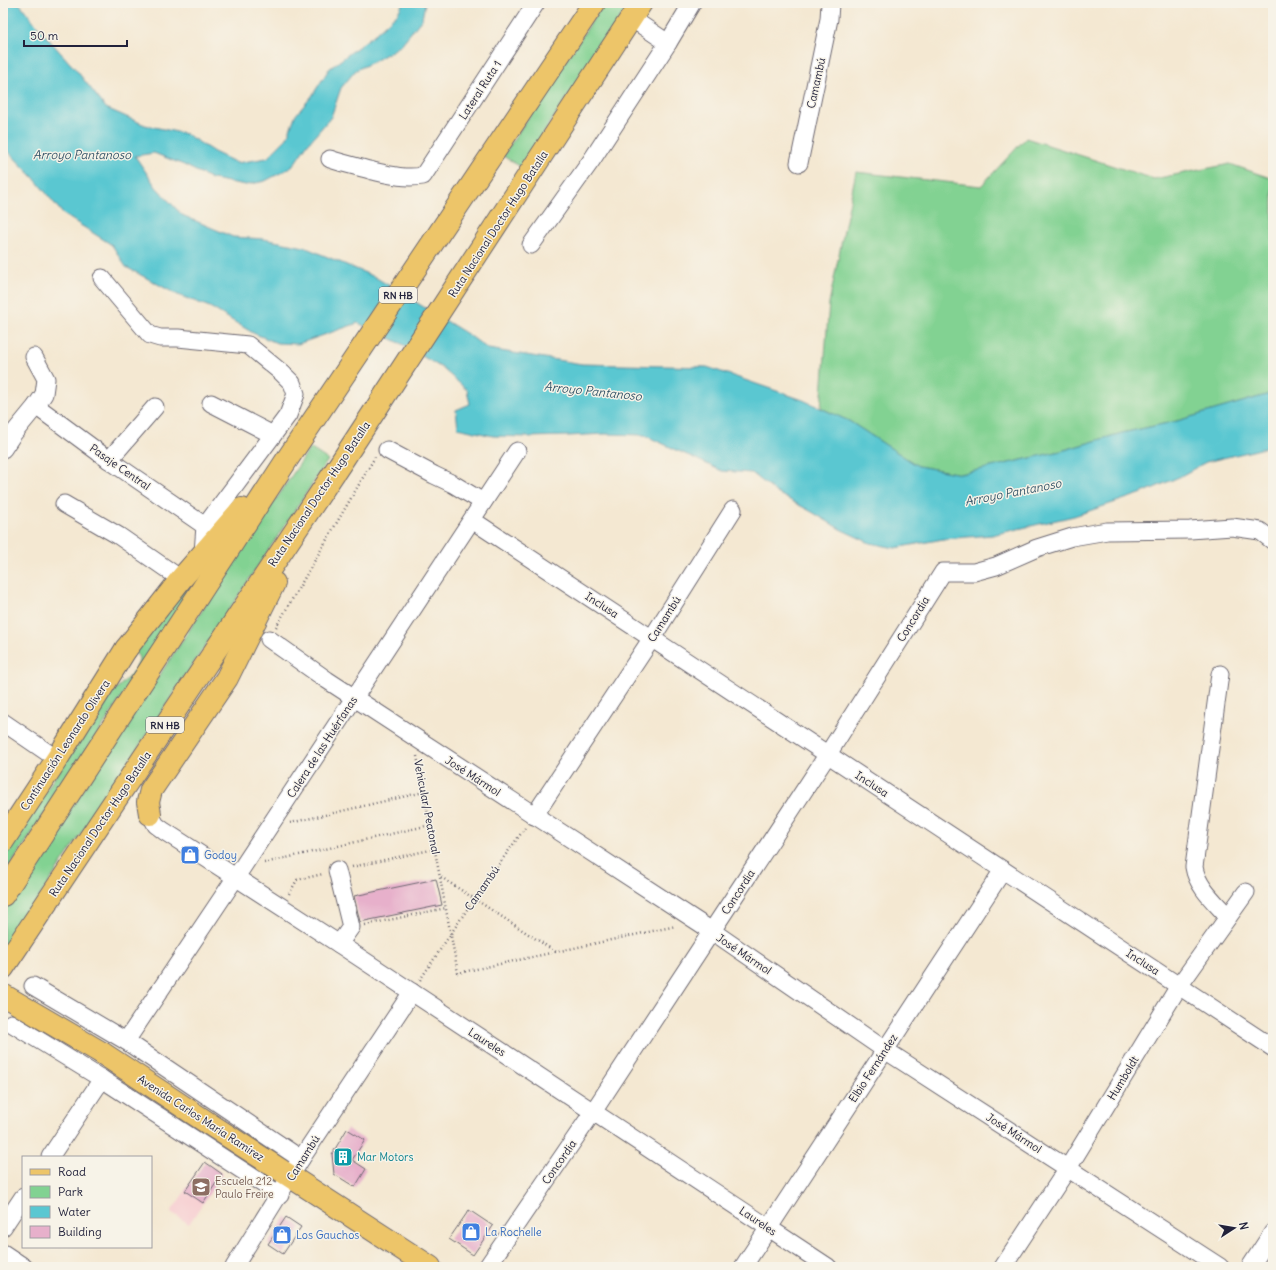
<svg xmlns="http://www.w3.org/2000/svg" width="1276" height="1270" font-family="Delius,sans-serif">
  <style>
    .built { fill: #f7cfd2 }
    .green { fill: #82d292; stroke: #527a66 }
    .water { fill: #5ac7d1; stroke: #3e7486 }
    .building { fill: #e7b0cb }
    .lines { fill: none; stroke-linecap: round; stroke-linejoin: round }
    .minor-casing { stroke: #6c6770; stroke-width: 19 }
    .major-casing { stroke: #6c6770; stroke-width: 24 }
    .highway-casing { stroke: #6c6770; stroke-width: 24 }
    .path { stroke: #6c6770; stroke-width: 2.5; stroke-dasharray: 1 3; stroke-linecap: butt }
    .minor { stroke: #fff; stroke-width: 17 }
    .major { stroke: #edc569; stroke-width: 22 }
    .highway { stroke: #edc569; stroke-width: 22 }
    .major-bridge-casing { stroke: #6c6770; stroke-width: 24; stroke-linecap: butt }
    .major-bridge { stroke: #edc569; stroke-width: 22 }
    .labels { text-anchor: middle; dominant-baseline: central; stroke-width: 3; stroke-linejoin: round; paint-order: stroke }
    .shield { fill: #f7f3e8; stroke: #62616f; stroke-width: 1 }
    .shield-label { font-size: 10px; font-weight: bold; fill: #22223b }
    .street-label { font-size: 11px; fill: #22223b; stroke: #f7f3e8 }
    .shop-label { font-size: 11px; fill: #366cbe; stroke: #f7f3e8; text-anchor: start }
    .culture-label { font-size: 11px; fill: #0d838f; stroke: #f7f3e8; text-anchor: start }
    .education-label { font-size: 11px; fill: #785e54; stroke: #f7f3e8; text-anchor: start }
    .water-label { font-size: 12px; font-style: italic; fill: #335468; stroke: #f7f3e8 }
  </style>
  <rect width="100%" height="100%" fill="#f7f3e8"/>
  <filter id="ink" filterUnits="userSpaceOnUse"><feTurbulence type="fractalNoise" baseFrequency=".025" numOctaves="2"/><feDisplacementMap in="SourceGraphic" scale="8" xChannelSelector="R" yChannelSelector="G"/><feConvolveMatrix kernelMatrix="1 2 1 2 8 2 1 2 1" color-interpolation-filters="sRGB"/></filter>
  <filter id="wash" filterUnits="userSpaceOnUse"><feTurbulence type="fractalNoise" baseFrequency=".012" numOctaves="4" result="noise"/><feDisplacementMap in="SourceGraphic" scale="16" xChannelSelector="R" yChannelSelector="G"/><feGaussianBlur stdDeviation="0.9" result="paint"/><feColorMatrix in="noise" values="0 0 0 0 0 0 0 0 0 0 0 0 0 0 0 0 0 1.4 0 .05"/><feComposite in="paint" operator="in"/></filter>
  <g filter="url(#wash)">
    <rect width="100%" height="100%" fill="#f4e8d2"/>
    <polygon class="built" points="205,1162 222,1174 189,1224 171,1212"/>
    <g class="green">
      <polygon points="604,3 630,3 521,167 503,156"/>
      <polygon points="1026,138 1154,179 1230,164 1273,179 1273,393 1177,421 1122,433 1061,451 961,474 918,466 849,421 821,408 829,303 856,172 981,186"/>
      <polygon points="310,448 328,460 3,952 3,911"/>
      <path d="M229,535l-226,342v-22l107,-161c8,-7 30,-24 29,-36 -1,-3 -4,-5 -6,-7z"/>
    </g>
    <polygon class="water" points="3,3 19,3 42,32 77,71 106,108 145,125 186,134 214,152 237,163 267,158 287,138 295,116 312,96 329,69 375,34 398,13 403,3 425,3 422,19 400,46 375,61 356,70 341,88 331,117 307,145 292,167 265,181 246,185 212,179 184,165 154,153 135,156 156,187 182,215 233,237 264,239 304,247 375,277 469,335 488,349 582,364 707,367 803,400 849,421 918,466 961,474 1061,451 1122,433 1177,421 1273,393 1273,446 1206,462 1179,477 1140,494 1074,516 992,535 943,539 895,548 870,543 840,529 812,512 777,493 752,473 722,471 644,435 604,434 568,436 526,437 493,436 458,428 456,410 470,404 467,390 442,368 402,344 358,323 298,344 277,343 253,333 210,307 178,295 126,267 112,245 63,214 34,178 3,146"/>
    <g id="blocks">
      <g class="building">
        <polygon points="436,879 442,905 360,922 354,896"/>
        <polygon points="347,1129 365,1140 352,1160 366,1169 355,1187 334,1174 332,1154"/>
        <polygon points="205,1162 222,1174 203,1203 185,1191"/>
        <polygon points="469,1210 493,1226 473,1255 449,1239"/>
        <polygon points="286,1217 301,1227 283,1254 268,1244"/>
      </g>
    </g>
  </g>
  <g filter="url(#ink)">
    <use href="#blocks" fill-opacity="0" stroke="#6c6770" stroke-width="1"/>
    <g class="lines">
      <defs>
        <g id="minor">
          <polyline points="631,18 668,43"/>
          <path d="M330,159c15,5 29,8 43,12 17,4 32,8 50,5l113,-173"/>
          <polyline points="799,163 829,19 830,3"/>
          <polyline points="531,245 591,161 668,43 692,3"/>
          <polyline points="102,278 150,335 160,338 178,338 248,345 282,373 292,383 296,394 288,415 205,526 203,553"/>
          <polyline points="211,403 273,435"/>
          <polyline points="36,406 109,460 205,526"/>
          <polyline points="3,449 13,434 36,406 44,394 46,379 34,357"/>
          <polyline points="387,450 434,475 453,484 483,502"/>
          <polyline points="109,460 155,407"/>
          <polyline points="64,504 119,536 181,579"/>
          <polyline points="472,520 1273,1048"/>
          <polyline points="269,639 327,680 712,931 885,1050 1220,1267"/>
          <path d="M1220,674l-26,193c3,20 22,36 34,50"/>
          <polyline points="3,722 57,759"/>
          <polyline points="150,814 156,825 164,831 339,944 828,1267"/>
          <polyline points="534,816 652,638 733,510"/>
          <polyline points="337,870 351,927 339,944"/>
          <polyline points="33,986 126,1041 301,1159"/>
          <polyline points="11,1023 102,1079 280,1195"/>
          <polyline points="126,1041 236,877 517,451"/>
          <polyline points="50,1157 102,1079"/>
          <polyline points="3,1227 23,1197"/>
          <polyline points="3,1253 24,1267"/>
          <polyline points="234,1267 301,1159 412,992"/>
          <polyline points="487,1267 593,1112 828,754 943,572 974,572 996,566 1037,548 1072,537 1107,531 1190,530 1232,527 1260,531 1273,541"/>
          <polyline points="743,1267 1003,870"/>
          <polyline points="1003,1267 1068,1168 1179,986 1246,892"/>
          <polyline points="1250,1267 1273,1232"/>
        </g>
        <g id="major">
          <polyline points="3,841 57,759 126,649"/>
          <polyline points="102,1053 211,1125 430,1267"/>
        </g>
        <g id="highway">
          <polyline points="126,649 181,579 242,509"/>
          <polyline points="150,814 148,802 151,790 227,678 274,583"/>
          <polyline points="3,895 286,461 594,3"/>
          <polyline points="3,968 340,464 641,3"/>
        </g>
      </defs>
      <use href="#minor" class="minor-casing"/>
      <use href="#major" class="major-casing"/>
      <use href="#highway" class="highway-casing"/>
      <g class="path">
        <polyline points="276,627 375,457"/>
        <polyline points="417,756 458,973 676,926"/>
        <polyline points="290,823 424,792"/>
        <polyline points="264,863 430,825"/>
        <polyline points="352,867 435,849"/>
        <polyline points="441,877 556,952"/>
        <polyline points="289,894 297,880 323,874"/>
        <polyline points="365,925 446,908"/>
        <polyline points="420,980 474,899 525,828"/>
      </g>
      <use href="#minor" class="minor"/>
      <use href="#major" class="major"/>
      <use href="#highway" class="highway"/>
      <defs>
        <polyline id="major-bridge" points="3,995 102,1053"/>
      </defs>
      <use href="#major-bridge" class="major-bridge-casing"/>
      <use href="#major-bridge" class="major-bridge"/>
    </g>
  </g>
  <defs>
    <symbol id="shop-square" viewBox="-11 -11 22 22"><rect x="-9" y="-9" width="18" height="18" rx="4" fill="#3f7fe0" stroke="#f7f3e8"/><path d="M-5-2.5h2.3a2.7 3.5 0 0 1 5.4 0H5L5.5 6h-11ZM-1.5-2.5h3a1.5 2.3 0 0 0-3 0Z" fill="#fff"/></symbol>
    <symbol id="building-square" viewBox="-11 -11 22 22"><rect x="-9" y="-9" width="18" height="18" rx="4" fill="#0f9aa8" stroke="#f7f3e8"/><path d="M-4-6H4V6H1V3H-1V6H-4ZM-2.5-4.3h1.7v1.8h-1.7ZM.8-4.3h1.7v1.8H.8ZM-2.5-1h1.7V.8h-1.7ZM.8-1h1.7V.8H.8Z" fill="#fff"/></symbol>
    <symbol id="school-square" viewBox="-11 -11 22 22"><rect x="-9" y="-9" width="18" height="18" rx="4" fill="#8d6e63" stroke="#f7f3e8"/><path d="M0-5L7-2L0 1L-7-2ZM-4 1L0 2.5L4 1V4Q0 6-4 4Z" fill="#fff"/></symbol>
  </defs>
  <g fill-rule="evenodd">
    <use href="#shop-square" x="179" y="844" width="22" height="22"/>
    <use href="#building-square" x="332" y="1146" width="22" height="22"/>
    <use href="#school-square" x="190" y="1176" width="22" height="22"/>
    <use href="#shop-square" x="460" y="1221" width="22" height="22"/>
    <use href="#shop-square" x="271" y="1224" width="22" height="22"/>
  </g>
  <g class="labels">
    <g class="shield">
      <rect x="379" y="287" width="38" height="16" rx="3"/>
      <rect x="146" y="717" width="38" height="16" rx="3"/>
    </g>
    <g class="shield-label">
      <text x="398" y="295">RN HB</text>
      <text x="165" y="725">RN HB</text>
    </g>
    <g class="street-label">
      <text transform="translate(816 83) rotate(-78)">Camambú</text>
      <text transform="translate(480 90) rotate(-57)">Lateral Ruta 1</text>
      <text transform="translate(498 224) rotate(-57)">Ruta Nacional Doctor Hugo Batalla</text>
      <text transform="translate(120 467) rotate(35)">Pasaje Central</text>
      <text transform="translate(319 494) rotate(-56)">Ruta Nacional Doctor Hugo Batalla</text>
      <text transform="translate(602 605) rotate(33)">Inclusa</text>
      <text transform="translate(664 619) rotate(-58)">Camambú</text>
      <text transform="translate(913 619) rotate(-58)">Concordia</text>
      <text transform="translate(65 745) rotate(-57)">Continuación Leonardo Olivera</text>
      <text transform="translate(322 747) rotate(-57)">Calera de las Huérfanas</text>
      <text transform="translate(473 776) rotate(33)">José Mármol</text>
      <text transform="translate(872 784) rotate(33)">Inclusa</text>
      <text transform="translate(427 807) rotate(79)">Vehicular/ Peatonal</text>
      <text transform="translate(100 824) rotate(-56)">Ruta Nacional Doctor Hugo Batalla</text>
      <text transform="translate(482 888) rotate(-55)">Camambú</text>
      <text transform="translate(738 892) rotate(-57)">Concordia</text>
      <text transform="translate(744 954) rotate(34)">José Mármol</text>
      <text transform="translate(1143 962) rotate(33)">Inclusa</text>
      <text transform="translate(487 1042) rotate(33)">Laureles</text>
      <text transform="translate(873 1068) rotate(-57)">Elbio Fernández</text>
      <text transform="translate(1123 1078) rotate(-59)">Humboldt</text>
      <text transform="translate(201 1118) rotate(33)">Avenida Carlos María Ramírez</text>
      <text transform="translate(1014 1133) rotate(33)">José Mármol</text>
      <text transform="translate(303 1158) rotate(-58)">Camambú</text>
      <text transform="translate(559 1162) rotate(-55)">Concordia</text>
      <text transform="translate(758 1221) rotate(34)">Laureles</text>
    </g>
    <g class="shop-label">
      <text x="204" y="855">Godoy</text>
      <text x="485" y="1232">La Rochelle</text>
      <text x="296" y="1235">Los Gauchos</text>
    </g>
    <g class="culture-label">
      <text x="357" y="1157">Mar Motors</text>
    </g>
    <g class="education-label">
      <text x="215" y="1181">Escuela 212<tspan x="215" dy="13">Paulo Freire</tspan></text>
    </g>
    <g class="water-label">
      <text x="82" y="154">Arroyo Pantanoso</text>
      <text transform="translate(593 391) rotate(6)">Arroyo Pantanoso</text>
      <text transform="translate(1013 492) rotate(-11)">Arroyo Pantanoso</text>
    </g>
  </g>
  <rect width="1276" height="1270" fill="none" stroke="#f7f3e8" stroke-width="16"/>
  <rect x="22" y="1156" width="130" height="92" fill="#f7f3e8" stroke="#a29fa3"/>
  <rect x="30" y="1169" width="20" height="6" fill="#edc569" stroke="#a29fa3"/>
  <text x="58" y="1176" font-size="12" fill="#22223b">Road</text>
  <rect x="30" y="1186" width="20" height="12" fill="#82d292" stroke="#a29fa3"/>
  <text x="58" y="1196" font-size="12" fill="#22223b">Park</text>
  <rect x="30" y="1206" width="20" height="12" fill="#5ac7d1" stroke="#a29fa3"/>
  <text x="58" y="1216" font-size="12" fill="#22223b">Water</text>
  <rect x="30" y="1226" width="20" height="12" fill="#e7b0cb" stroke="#a29fa3"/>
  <text x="58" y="1236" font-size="12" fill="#22223b">Building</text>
  <g transform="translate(1234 1228) rotate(78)" stroke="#f7f3e8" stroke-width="3" paint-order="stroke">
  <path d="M0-3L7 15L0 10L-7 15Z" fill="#22223b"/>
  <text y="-6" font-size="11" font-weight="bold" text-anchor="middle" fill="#22223b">N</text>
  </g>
  <path d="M24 40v6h103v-6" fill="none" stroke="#22223b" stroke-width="2"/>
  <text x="30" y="40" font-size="12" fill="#22223b" stroke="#f7f3e8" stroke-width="3" paint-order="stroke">50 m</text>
</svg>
